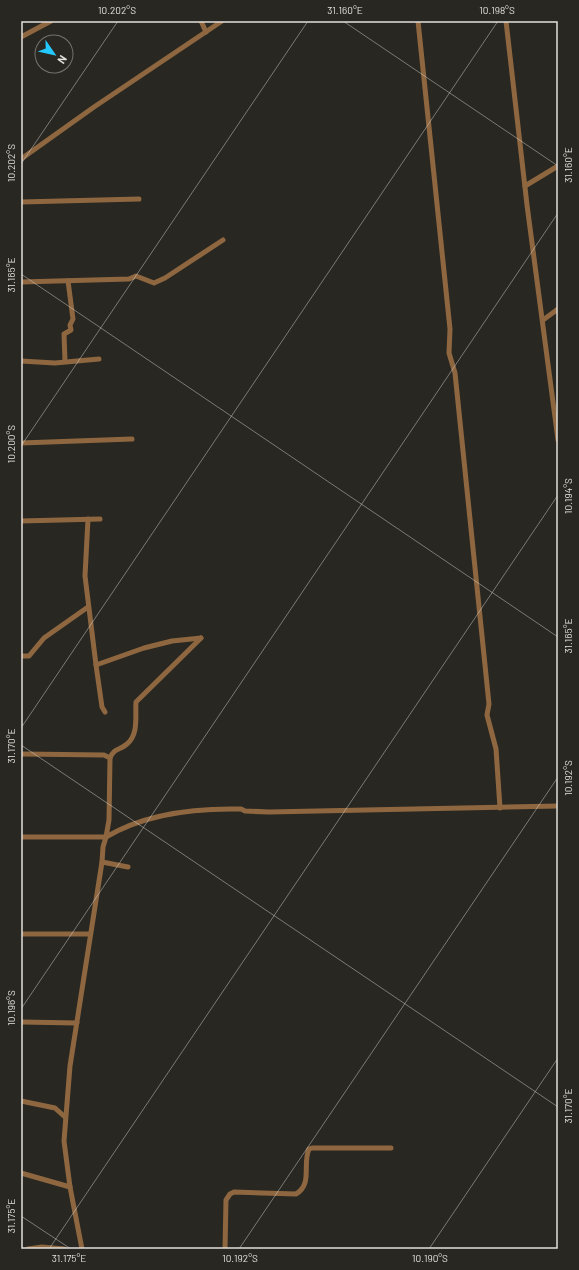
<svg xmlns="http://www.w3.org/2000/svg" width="579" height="1270" font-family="Barlow,sans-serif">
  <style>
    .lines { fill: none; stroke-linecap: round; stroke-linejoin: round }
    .minor { stroke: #8e6740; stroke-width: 5 }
    .ticks { fill: none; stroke: #e3e1dd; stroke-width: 1; stroke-opacity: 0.45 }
    .neatline { fill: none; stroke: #e3e1dd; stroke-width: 1.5 }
    .ticks-label { font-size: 10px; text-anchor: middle; fill: #e3e1dd }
  </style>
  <rect width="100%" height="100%" fill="#292721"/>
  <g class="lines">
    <g class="minor">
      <polyline points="201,21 206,32"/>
      <polyline points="418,21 450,329 449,353 455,373 489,704 487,715 496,749 500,808"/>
      <polyline points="506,21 527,205 558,440"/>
      <polyline points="21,37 51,21"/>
      <polyline points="21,159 94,107 222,21"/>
      <polyline points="525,186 558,166"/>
      <polyline points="21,202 139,199"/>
      <polyline points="21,282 129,279 136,276 154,283 165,278 223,240"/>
      <polyline points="543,320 558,309"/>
      <polyline points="21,361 55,363 99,359"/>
      <polyline points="65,361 64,334 71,330 70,325 73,319 68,281"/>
      <polyline points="21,443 132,439"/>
      <polyline points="88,519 85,576 96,665 144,648 172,641 201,638"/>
      <polyline points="21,521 100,519"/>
      <polyline points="21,656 29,656 44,638 88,607"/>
      <polyline points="96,665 102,707 105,712"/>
      <path d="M21,754l83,1 6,3 -1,62 -3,17c40,-24 89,-29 135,-28l4,2 24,1 289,-6"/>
      <path d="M110,758c5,-11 9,-7 17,-14 12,-10 8,-28 9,-42l65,-64"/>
      <polyline points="21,837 106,837 103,847 102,862 70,1066 64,1141 70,1187 82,1249"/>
      <polyline points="102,862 128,867"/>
      <polyline points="21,934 90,934"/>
      <polyline points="21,1022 77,1023"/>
      <polyline points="21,1101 55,1108 65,1117"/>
      <polyline points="21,1173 70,1187"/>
      <polyline points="28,1249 42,1247 64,1249"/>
      <path d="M225,1249l1,-49 4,-6 4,-2 62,2c17,-10 6,-30 13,-45l3,-1h79"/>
    </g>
  </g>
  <path class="ticks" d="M343,21l215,145M21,164l97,-143M21,274l537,363M21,446l287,-425M21,728l477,-707M21,745l537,362M21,1009l537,-796M21,1216l50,33M49,1249l509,-754M239,1249l319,-472M429,1249l129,-191"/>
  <rect width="579" height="1270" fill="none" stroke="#292721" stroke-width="44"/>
  <g transform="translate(54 54) rotate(124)"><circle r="19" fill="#292721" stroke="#73716c"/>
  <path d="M0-3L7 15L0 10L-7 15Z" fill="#23c9fe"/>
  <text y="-6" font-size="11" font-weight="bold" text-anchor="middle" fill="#e3e1dd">N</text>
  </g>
  <rect x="22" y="22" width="535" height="1226" class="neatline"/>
  <g class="ticks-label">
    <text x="117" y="14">10.202°S</text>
    <text x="345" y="14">31.160°E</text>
    <text x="497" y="14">10.198°S</text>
    <text transform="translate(11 163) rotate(-90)" y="4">10.202°S</text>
    <text transform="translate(568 165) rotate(-90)" y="4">31.160°E</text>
    <text transform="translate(11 275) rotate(-90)" y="4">31.165°E</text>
    <text transform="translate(11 444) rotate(-90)" y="4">10.200°S</text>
    <text transform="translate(568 496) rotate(-90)" y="4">10.194°S</text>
    <text transform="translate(568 636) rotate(-90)" y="4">31.165°E</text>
    <text transform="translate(11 746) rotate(-90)" y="4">31.170°E</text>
    <text transform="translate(568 778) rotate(-90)" y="4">10.192°S</text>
    <text transform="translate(11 1008) rotate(-90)" y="4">10.196°S</text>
    <text transform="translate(568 1106) rotate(-90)" y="4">31.170°E</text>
    <text transform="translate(11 1216) rotate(-90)" y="4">31.175°E</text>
    <text x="69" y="1262">31.175°E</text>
    <text x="240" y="1262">10.192°S</text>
    <text x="430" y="1262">10.190°S</text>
  </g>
</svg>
